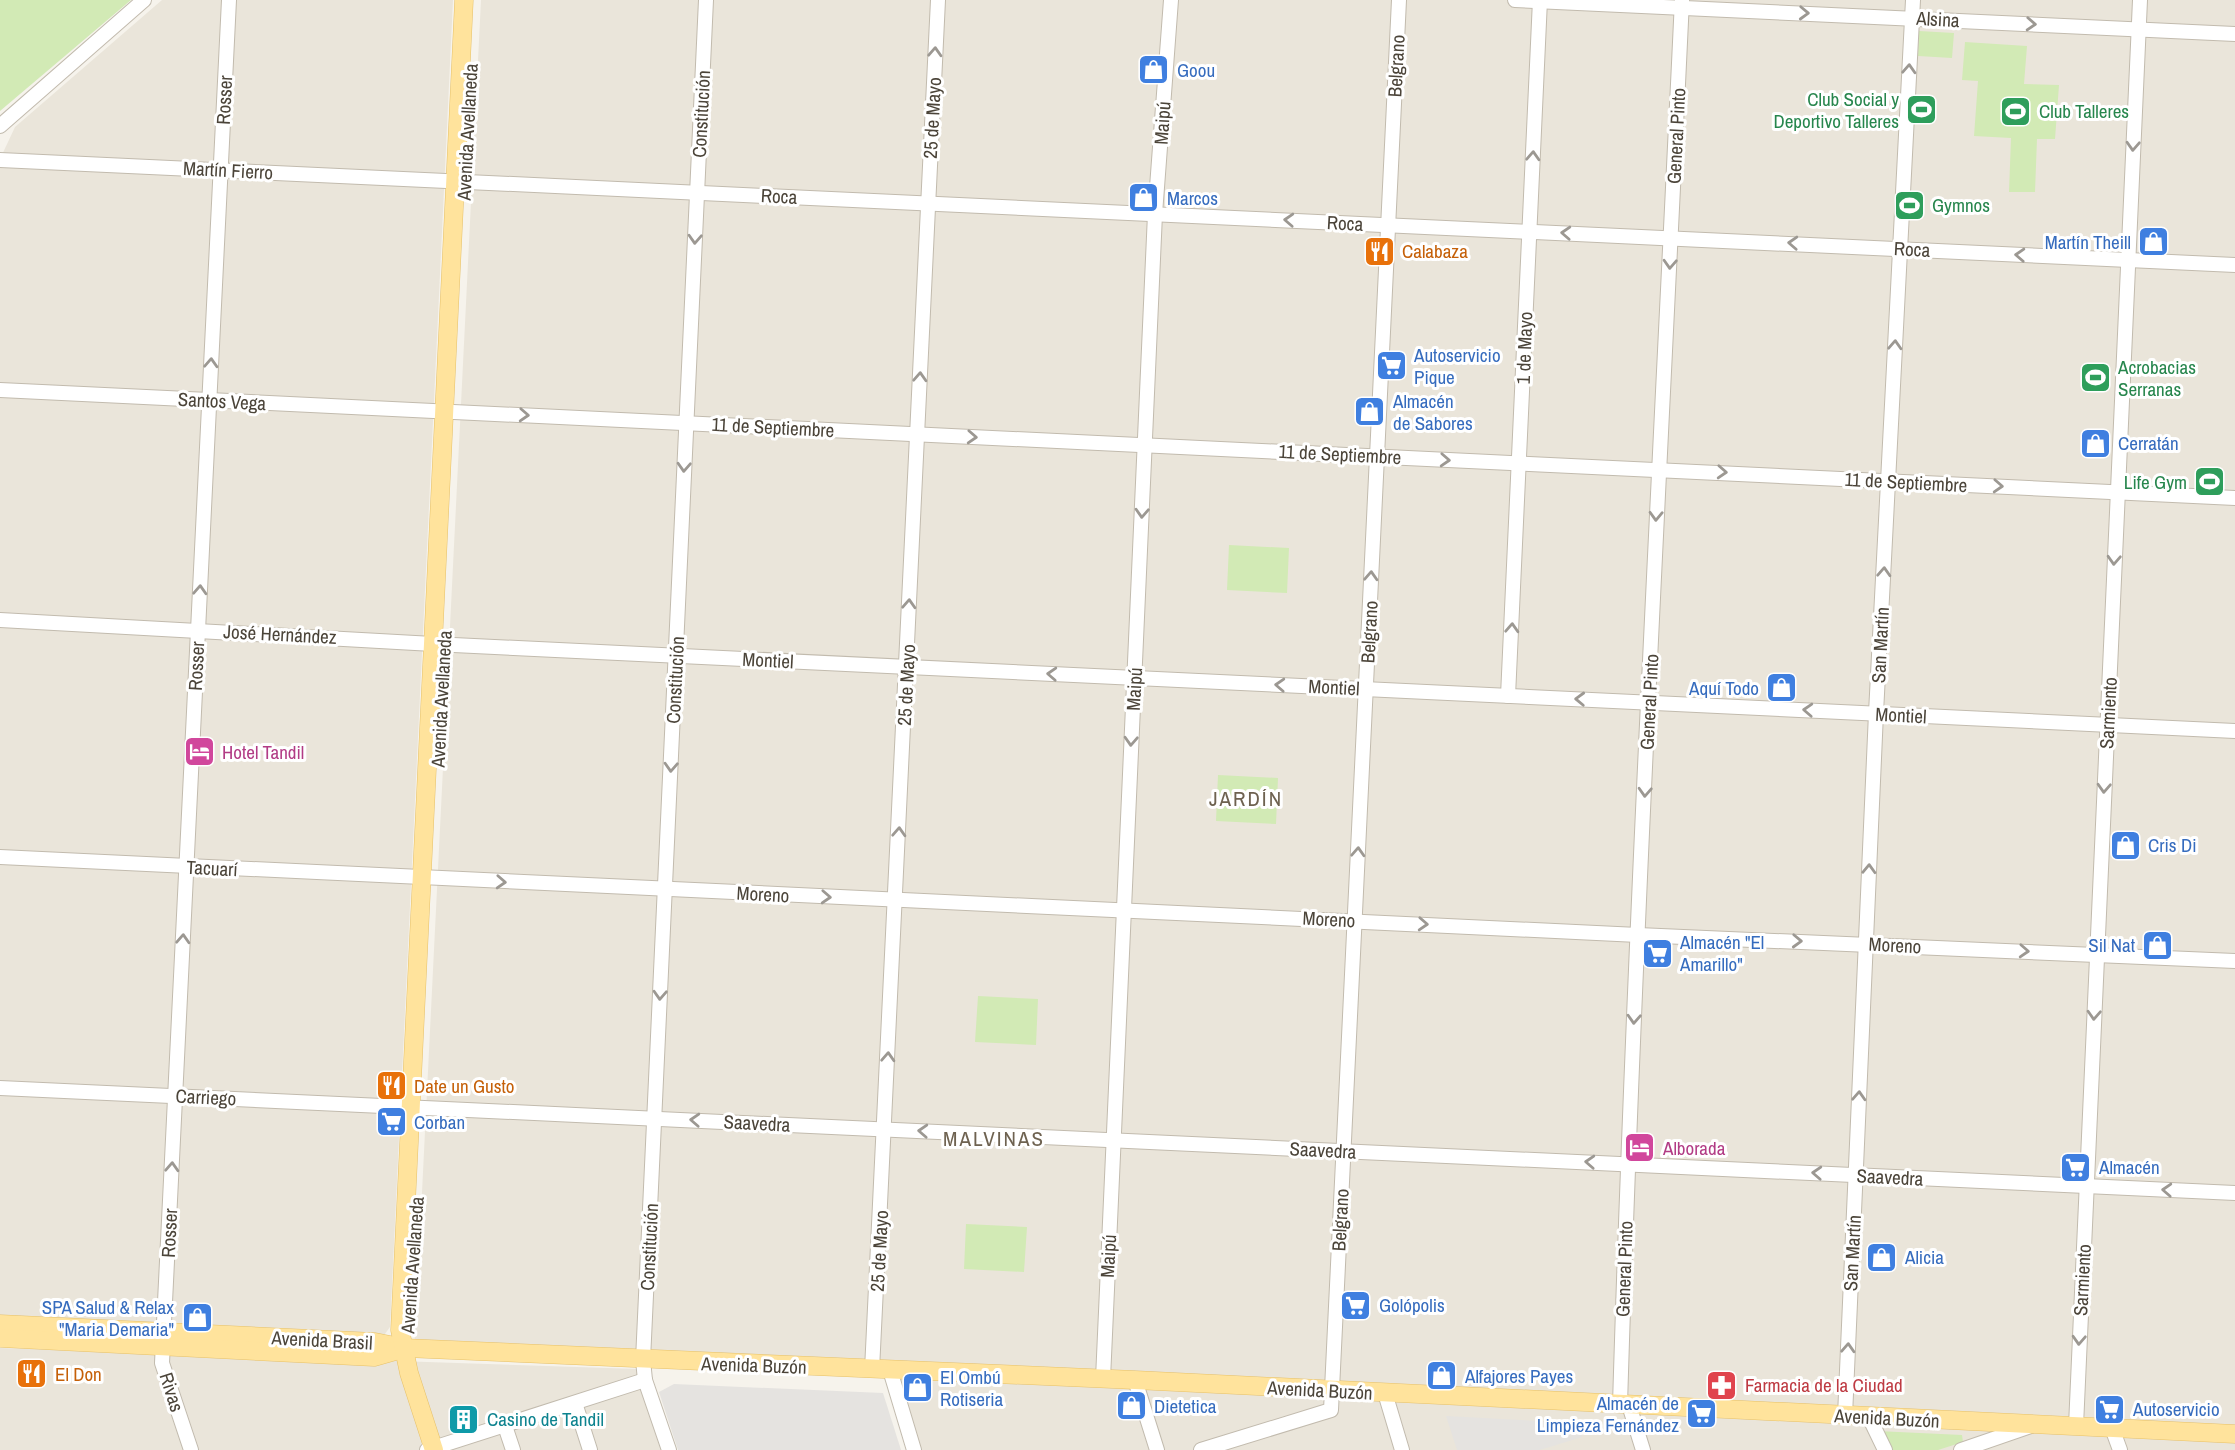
<svg xmlns="http://www.w3.org/2000/svg" width="2235" height="1450" font-family="'Archivo Narrow',sans-serif">
  <style>
    .residential { fill: #eae5da }
    .green { fill: #d2eab5 }
    .parking { fill: #e5e3e0 }
    .lines { fill: none; stroke-linecap: round; stroke-linejoin: round }
    .minor-casing { stroke: #c2bbae; stroke-width: 16 }
    .major-casing { stroke: #e6c16a; stroke-width: 19 }
    .minor { stroke: #fff; stroke-width: 14 }
    .major { stroke: #ffe39c; stroke-width: 18 }
    .oneway { stroke: #9c9892 }
    .labels { text-anchor: middle; dominant-baseline: central; stroke-width: 6; stroke-linejoin: round; paint-order: stroke }
    .street-label { font-size: 19px; fill: #4b4439; stroke: #fff }
    .shop-label { font-size: 19px; fill: #366cbe; stroke: #fff; text-anchor: start }
    .leisure-label { font-size: 19px; fill: #27864d; stroke: #fff; text-anchor: start }
    .food-label { font-size: 19px; fill: #c56008; stroke: #fff; text-anchor: start }
    .hotel-label { font-size: 19px; fill: #b23c85; stroke: #fff; text-anchor: start }
    .health-label { font-size: 19px; fill: #be3a42; stroke: #fff; text-anchor: start }
    .culture-label { font-size: 19px; fill: #0d838f; stroke: #fff; text-anchor: start }
    .neighbourhood-label { font-size: 21px; letter-spacing: 2px; fill: #6e6250; stroke: #fff }
  </style>
  <rect width="100%" height="100%" fill="#f6f3ec"/>
  <g class="residential">
    <polygon points="162,0 453,0 390,1327 382,1338 0,1320 0,159 15,127"/>
    <polygon points="481,0 2235,0 2235,1450 920,1450 897,1376 414,1354"/>
    <polygon points="0,1348 638,1369 663,1450 0,1450"/>
  </g>
  <g class="green">
    <polygon points="0,0 131,0 0,111"/>
    <polygon points="1919,31 1954,33 1952,58 1918,56"/>
    <polygon points="1965,42 2027,46 2024,84 2059,85 2055,139 2037,139 2035,192 2009,192 2011,138 1974,136 1978,81 1962,80"/>
    <polygon points="1229,545 1289,548 1287,593 1227,590"/>
    <polygon points="1218,775 1278,778 1276,824 1216,821"/>
    <polygon points="978,996 1038,999 1036,1045 975,1042"/>
    <polygon points="966,1224 1027,1227 1024,1272 964,1269"/>
    <polygon points="1877,1431 1962,1435 1963,1442 1938,1450 1890,1450"/>
  </g>
  <g class="parking">
    <polygon points="674,1384 883,1393 901,1450 678,1450 659,1392"/>
    <polygon points="1446,1416 1578,1423 1582,1437 1540,1450 1457,1450"/>
  </g>
  <g class="lines">
    <defs>
      <g id="minor">
        <polyline points="1515,0 2235,34"/>
        <polyline points="0,126 144,0"/>
        <polyline points="0,160 2235,265"/>
        <polyline points="0,390 2235,498"/>
        <polyline points="0,620 433,644 2235,731"/>
        <polyline points="1508,696 1540,0"/>
        <polyline points="0,857 1638,935 2235,961"/>
        <polyline points="0,1088 2235,1193"/>
        <polyline points="872,1370 938,0"/>
        <polyline points="890,1370 914,1450"/>
        <polyline points="1103,1379 1155,214 1171,0"/>
        <polyline points="1135,1380 1157,1450"/>
        <polyline points="1385,1393 1402,1450"/>
        <polyline points="575,1403 590,1450"/>
        <path d="M1620,1405c14,-469 40,-937 62,-1405"/>
        <polyline points="1629,1405 1643,1450"/>
        <polyline points="1845,1416 1876,713 1913,0"/>
        <polyline points="1869,1417 1885,1450"/>
        <polyline points="505,1426 513,1450"/>
        <polyline points="2076,1426 2140,0"/>
        <polyline points="2112,1428 2120,1450"/>
        <polyline points="191,1450 162,1363 229,0"/>
        <polyline points="427,1450 645,1380"/>
        <polyline points="669,1450 645,1380 643,1360 706,0"/>
        <polyline points="1201,1450 1331,1410 1399,0"/>
        <polyline points="1961,1450 2031,1426"/>
      </g>
      <g id="major">
        <polyline points="0,1324 375,1342 405,1348 1135,1380 2235,1434"/>
        <polyline points="0,1338 374,1357 402,1349"/>
        <polyline points="434,1450 409,1373 400,1330 464,0"/>
      </g>
    </defs>
    <use href="#minor" class="minor-casing"/>
    <use href="#major" class="major-casing"/>
    <use href="#minor" class="minor"/>
    <use href="#major" class="major"/>
  </g>
  <defs><path id="oneway-chevron" d="M-2-3.5L2.5 0L-2 3.5" fill="none" stroke-width="1.6" stroke-linecap="round" stroke-linejoin="round" transform="scale(1.75)"/></defs>
  <g class="oneway">
    <use href="#oneway-chevron" transform="translate(1804 13) rotate(2)"/>
    <use href="#oneway-chevron" transform="translate(2031 24) rotate(3)"/>
    <use href="#oneway-chevron" transform="translate(935 52) rotate(-87)"/>
    <use href="#oneway-chevron" transform="translate(1909 69) rotate(-87)"/>
    <use href="#oneway-chevron" transform="translate(2133 146) rotate(93)"/>
    <use href="#oneway-chevron" transform="translate(1533 156) rotate(-87)"/>
    <use href="#oneway-chevron" transform="translate(1289 220) rotate(-177)"/>
    <use href="#oneway-chevron" transform="translate(1566 233) rotate(-177)"/>
    <use href="#oneway-chevron" transform="translate(695 239) rotate(93)"/>
    <use href="#oneway-chevron" transform="translate(1793 243) rotate(-177)"/>
    <use href="#oneway-chevron" transform="translate(2020 255) rotate(-177)"/>
    <use href="#oneway-chevron" transform="translate(1670 264) rotate(93)"/>
    <use href="#oneway-chevron" transform="translate(1895 345) rotate(-87)"/>
    <use href="#oneway-chevron" transform="translate(211 363) rotate(-87)"/>
    <use href="#oneway-chevron" transform="translate(920 377) rotate(-87)"/>
    <use href="#oneway-chevron" transform="translate(524 415) rotate(3)"/>
    <use href="#oneway-chevron" transform="translate(972 437) rotate(3)"/>
    <use href="#oneway-chevron" transform="translate(1445 460) rotate(3)"/>
    <use href="#oneway-chevron" transform="translate(684 467) rotate(93)"/>
    <use href="#oneway-chevron" transform="translate(1722 472) rotate(3)"/>
    <use href="#oneway-chevron" transform="translate(1998 486) rotate(3)"/>
    <use href="#oneway-chevron" transform="translate(1142 513) rotate(93)"/>
    <use href="#oneway-chevron" transform="translate(1656 516) rotate(92)"/>
    <use href="#oneway-chevron" transform="translate(2114 560) rotate(93)"/>
    <use href="#oneway-chevron" transform="translate(1884 572) rotate(-87)"/>
    <use href="#oneway-chevron" transform="translate(1371 576) rotate(-87)"/>
    <use href="#oneway-chevron" transform="translate(200 590) rotate(-87)"/>
    <use href="#oneway-chevron" transform="translate(909 604) rotate(-87)"/>
    <use href="#oneway-chevron" transform="translate(1512 628) rotate(-87)"/>
    <use href="#oneway-chevron" transform="translate(1052 674) rotate(-177)"/>
    <use href="#oneway-chevron" transform="translate(1280 685) rotate(-177)"/>
    <use href="#oneway-chevron" transform="translate(1580 699) rotate(-178)"/>
    <use href="#oneway-chevron" transform="translate(1808 710) rotate(-177)"/>
    <use href="#oneway-chevron" transform="translate(1131 741) rotate(93)"/>
    <use href="#oneway-chevron" transform="translate(671 767) rotate(93)"/>
    <use href="#oneway-chevron" transform="translate(2104 788) rotate(93)"/>
    <use href="#oneway-chevron" transform="translate(1645 792) rotate(93)"/>
    <use href="#oneway-chevron" transform="translate(899 832) rotate(-87)"/>
    <use href="#oneway-chevron" transform="translate(1358 852) rotate(-87)"/>
    <use href="#oneway-chevron" transform="translate(1869 869) rotate(-88)"/>
    <use href="#oneway-chevron" transform="translate(501 882) rotate(3)"/>
    <use href="#oneway-chevron" transform="translate(826 897) rotate(3)"/>
    <use href="#oneway-chevron" transform="translate(1423 924) rotate(3)"/>
    <use href="#oneway-chevron" transform="translate(183 939) rotate(-87)"/>
    <use href="#oneway-chevron" transform="translate(1797 941) rotate(2)"/>
    <use href="#oneway-chevron" transform="translate(2024 951) rotate(3)"/>
    <use href="#oneway-chevron" transform="translate(660 995) rotate(93)"/>
    <use href="#oneway-chevron" transform="translate(2094 1015) rotate(93)"/>
    <use href="#oneway-chevron" transform="translate(1634 1019) rotate(93)"/>
    <use href="#oneway-chevron" transform="translate(888 1057) rotate(-87)"/>
    <use href="#oneway-chevron" transform="translate(1859 1096) rotate(-87)"/>
    <use href="#oneway-chevron" transform="translate(695 1120) rotate(-177)"/>
    <use href="#oneway-chevron" transform="translate(923 1131) rotate(-177)"/>
    <use href="#oneway-chevron" transform="translate(1590 1162) rotate(-177)"/>
    <use href="#oneway-chevron" transform="translate(172 1167) rotate(-87)"/>
    <use href="#oneway-chevron" transform="translate(1817 1173) rotate(-177)"/>
    <use href="#oneway-chevron" transform="translate(2167 1190) rotate(-177)"/>
    <use href="#oneway-chevron" transform="translate(2079 1340) rotate(93)"/>
    <use href="#oneway-chevron" transform="translate(1848 1348) rotate(-87)"/>
  </g>
  <defs>
    <symbol id="shop-square" viewBox="-11 -11 22 22"><rect x="-9" y="-9" width="18" height="18" rx="4" fill="#3f7fe0" stroke="#fff"/><path d="M-5-2.5h2.3a2.7 3.5 0 0 1 5.4 0H5L5.5 6h-11ZM-1.5-2.5h3a1.5 2.3 0 0 0-3 0Z" fill="#fff"/></symbol>
    <symbol id="stadium-square" viewBox="-11 -11 22 22"><rect x="-9" y="-9" width="18" height="18" rx="4" fill="#2e9e5b" stroke="#fff"/><path d="M0-5a6.5 5 0 1 0 0 10a6.5 5 0 1 0 0-10ZM-3.5-1.8h7v3.6h-7Z" fill="#fff"/></symbol>
    <symbol id="restaurant-square" viewBox="-11 -11 22 22"><rect x="-9" y="-9" width="18" height="18" rx="4" fill="#e8710a" stroke="#fff"/><path d="M-5-6h1v4h1v-4h1v4h1v-4h1v5L-1.5 .5V6h-2V.5L-5-1ZM5-6V6H3V1.5H1.5Q1.5-4 5-6Z" fill="#fff"/></symbol>
    <symbol id="supermarket-square" viewBox="-11 -11 22 22"><rect x="-9" y="-9" width="18" height="18" rx="4" fill="#3f7fe0" stroke="#fff"/><path d="M-6-5.5h2.5l.6 2H6L4.5 2H-2.5L-4.4-4H-6ZM-1.5 3.2a1.3 1.3 0 1 0 .1 0ZM3 3.2a1.3 1.3 0 1 0 .1 0Z" fill="#fff"/></symbol>
    <symbol id="hotel-square" viewBox="-11 -11 22 22"><rect x="-9" y="-9" width="18" height="18" rx="4" fill="#d1479c" stroke="#fff"/><path d="M-6-4.5h1.5V1H6V5H4.5V3h-9V5H-6ZM-4 0a1.8 1.8 0 1 1 3.6 0ZM.5 0V-2.5h3Q6-2.5 6 0Z" fill="#fff"/></symbol>
    <symbol id="pharmacy-square" viewBox="-11 -11 22 22"><rect x="-9" y="-9" width="18" height="18" rx="4" fill="#e0444e" stroke="#fff"/><path d="M-2-6h4v4h4v4h-4v4h-4v-4h-4v-4h4Z" fill="#fff"/></symbol>
    <symbol id="building-square" viewBox="-11 -11 22 22"><rect x="-9" y="-9" width="18" height="18" rx="4" fill="#0f9aa8" stroke="#fff"/><path d="M-4-6H4V6H1V3H-1V6H-4ZM-2.5-4.3h1.7v1.8h-1.7ZM.8-4.3h1.7v1.8H.8ZM-2.5-1h1.7V.8h-1.7ZM.8-1h1.7V.8H.8Z" fill="#fff"/></symbol>
  </defs>
  <g fill-rule="evenodd">
    <use href="#shop-square" x="1136" y="52" width="35" height="35"/>
    <use href="#stadium-square" x="1904" y="92" width="35" height="35"/>
    <use href="#stadium-square" x="1998" y="94" width="35" height="35"/>
    <use href="#shop-square" x="1126" y="180" width="35" height="35"/>
    <use href="#stadium-square" x="1892" y="188" width="35" height="35"/>
    <use href="#shop-square" x="2136" y="224" width="35" height="35"/>
    <use href="#restaurant-square" x="1362" y="234" width="35" height="35"/>
    <use href="#supermarket-square" x="1374" y="348" width="35" height="35"/>
    <use href="#stadium-square" x="2078" y="360" width="35" height="35"/>
    <use href="#shop-square" x="1352" y="394" width="35" height="35"/>
    <use href="#shop-square" x="2078" y="426" width="35" height="35"/>
    <use href="#stadium-square" x="2192" y="464" width="35" height="35"/>
    <use href="#shop-square" x="1764" y="670" width="35" height="35"/>
    <use href="#hotel-square" x="182" y="734" width="35" height="35"/>
    <use href="#shop-square" x="2108" y="828" width="35" height="35"/>
    <use href="#shop-square" x="2140" y="928" width="35" height="35"/>
    <use href="#supermarket-square" x="1640" y="936" width="35" height="35"/>
    <use href="#restaurant-square" x="374" y="1068" width="35" height="35"/>
    <use href="#supermarket-square" x="374" y="1104" width="35" height="35"/>
    <use href="#hotel-square" x="1622" y="1130" width="35" height="35"/>
    <use href="#supermarket-square" x="2058" y="1150" width="35" height="35"/>
    <use href="#shop-square" x="1864" y="1240" width="35" height="35"/>
    <use href="#supermarket-square" x="1338" y="1288" width="35" height="35"/>
    <use href="#shop-square" x="180" y="1300" width="35" height="35"/>
    <use href="#restaurant-square" x="14" y="1356" width="35" height="35"/>
    <use href="#shop-square" x="1424" y="1358" width="35" height="35"/>
    <use href="#pharmacy-square" x="1704" y="1368" width="35" height="35"/>
    <use href="#shop-square" x="900" y="1370" width="35" height="35"/>
    <use href="#shop-square" x="1114" y="1388" width="35" height="35"/>
    <use href="#supermarket-square" x="2092" y="1392" width="35" height="35"/>
    <use href="#supermarket-square" x="1684" y="1396" width="35" height="35"/>
    <use href="#building-square" x="446" y="1402" width="35" height="35"/>
  </g>
  <g class="labels">
    <g class="street-label">
      <text transform="translate(1938 19) rotate(3)">Alsina</text>
      <text transform="translate(1396 66) rotate(-87)">Belgrano</text>
      <text transform="translate(224 100) rotate(-87)">Rosser</text>
      <text transform="translate(701 114) rotate(-87)">Constitución</text>
      <text transform="translate(932 118) rotate(-87)">25 de Mayo</text>
      <text transform="translate(1162 123) rotate(-86)">Maipú</text>
      <text transform="translate(467 132) rotate(-87)">Avenida Avellaneda</text>
      <text transform="translate(1676 136) rotate(-87)">General Pinto</text>
      <text transform="translate(228 170) rotate(3)">Martín Fierro</text>
      <text transform="translate(779 196) rotate(3)">Roca</text>
      <text transform="translate(1345 223) rotate(3)">Roca</text>
      <text transform="translate(1912 249) rotate(3)">Roca</text>
      <text transform="translate(1524 348) rotate(-88)">1 de Mayo</text>
      <text transform="translate(222 401) rotate(3)">Santos Vega</text>
      <text transform="translate(773 427) rotate(3)">11 de Septiembre</text>
      <text transform="translate(1340 454) rotate(3)">11 de Septiembre</text>
      <text transform="translate(1906 482) rotate(3)">11 de Septiembre</text>
      <text transform="translate(1369 632) rotate(-87)">Belgrano</text>
      <text transform="translate(280 634) rotate(3)">José Hernández</text>
      <text transform="translate(1880 645) rotate(-87)">San Martín</text>
      <text transform="translate(768 660) rotate(3)">Montiel</text>
      <text transform="translate(196 666) rotate(-87)">Rosser</text>
      <text transform="translate(675 680) rotate(-87)">Constitución</text>
      <text transform="translate(906 685) rotate(-87)">25 de Mayo</text>
      <text transform="translate(1334 687) rotate(3)">Montiel</text>
      <text transform="translate(1134 689) rotate(-87)">Maipú</text>
      <text transform="translate(441 699) rotate(-87)">Avenida Avellaneda</text>
      <text transform="translate(1649 702) rotate(-87)">General Pinto</text>
      <text transform="translate(2108 713) rotate(-87)">Sarmiento</text>
      <text transform="translate(1901 715) rotate(3)">Montiel</text>
      <text transform="translate(212 868) rotate(3)">Tacuarí</text>
      <text transform="translate(763 894) rotate(3)">Moreno</text>
      <text transform="translate(1329 919) rotate(3)">Moreno</text>
      <text transform="translate(1895 945) rotate(3)">Moreno</text>
      <text transform="translate(206 1097) rotate(3)">Carriego</text>
      <text transform="translate(757 1123) rotate(3)">Saavedra</text>
      <text transform="translate(1323 1150) rotate(3)">Saavedra</text>
      <text transform="translate(1890 1177) rotate(3)">Saavedra</text>
      <text transform="translate(1340 1220) rotate(-87)">Belgrano</text>
      <text transform="translate(169 1233) rotate(-87)">Rosser</text>
      <text transform="translate(649 1247) rotate(-87)">Constitución</text>
      <text transform="translate(879 1251) rotate(-87)">25 de Mayo</text>
      <text transform="translate(1852 1253) rotate(-87)">San Martín</text>
      <text transform="translate(1108 1256) rotate(-87)">Maipú</text>
      <text transform="translate(412 1265) rotate(-86)">Avenida Avellaneda</text>
      <text transform="translate(1624 1269) rotate(-88)">General Pinto</text>
      <text transform="translate(2082 1280) rotate(-87)">Sarmiento</text>
      <text transform="translate(322 1340) rotate(3)">Avenida Brasil</text>
      <text transform="translate(754 1365) rotate(2)">Avenida Buzón</text>
      <text transform="translate(1320 1390) rotate(3)">Avenida Buzón</text>
      <text transform="translate(172 1392) rotate(72)">Rivas</text>
      <text transform="translate(1887 1418) rotate(3)">Avenida Buzón</text>
    </g>
    <g class="shop-label">
      <text x="1177" y="70">Goou</text>
      <text x="1167" y="198">Marcos</text>
      <text x="2131" y="242" text-anchor="end">Martín Theill</text>
      <text x="1414" y="355">Autoservicio<tspan x="1414" dy="22">Pique</tspan></text>
      <text x="1393" y="401">Almacén<tspan x="1393" dy="22">de Sabores</tspan></text>
      <text x="2118" y="443">Cerratán</text>
      <text x="1759" y="688" text-anchor="end">Aquí Todo</text>
      <text x="2148" y="845">Cris Di</text>
      <text x="1680" y="942">Almacén "El<tspan x="1680" dy="22">Amarillo"</tspan></text>
      <text x="2135" y="945" text-anchor="end">Sil Nat</text>
      <text x="414" y="1122">Corban</text>
      <text x="2099" y="1167">Almacén</text>
      <text x="1905" y="1257">Alicia</text>
      <text x="1379" y="1305">Golópolis</text>
      <text x="174" y="1307" text-anchor="end">SPA Salud &amp; Relax<tspan x="174" dy="22">"Maria Demaria"</tspan></text>
      <text x="1465" y="1376">Alfajores Payes</text>
      <text x="940" y="1377">El Ombú<tspan x="940" dy="22">Rotiseria</tspan></text>
      <text x="1679" y="1403" text-anchor="end">Almacén de<tspan x="1679" dy="22">Limpieza Fernández</tspan></text>
      <text x="1154" y="1406">Dietetica</text>
      <text x="2133" y="1409">Autoservicio</text>
    </g>
    <g class="leisure-label">
      <text x="1899" y="99" text-anchor="end">Club Social y<tspan x="1899" dy="22">Deportivo Talleres</tspan></text>
      <text x="2039" y="111">Club Talleres</text>
      <text x="1932" y="205">Gymnos</text>
      <text x="2118" y="367">Acrobacias<tspan x="2118" dy="22">Serranas</tspan></text>
      <text x="2187" y="482" text-anchor="end">Life Gym</text>
    </g>
    <g class="food-label">
      <text x="1402" y="251">Calabaza</text>
      <text x="414" y="1086">Date un Gusto</text>
      <text x="55" y="1374">El Don</text>
    </g>
    <g class="hotel-label">
      <text x="222" y="752">Hotel Tandil</text>
      <text x="1663" y="1148">Alborada</text>
    </g>
    <g class="health-label">
      <text x="1745" y="1385">Farmacia de la Ciudad</text>
    </g>
    <g class="culture-label">
      <text x="487" y="1419">Casino de Tandil</text>
    </g>
    <g class="neighbourhood-label">
      <text x="1246" y="798">JARDÍN</text>
      <text x="994" y="1138">MALVINAS</text>
    </g>
  </g>
</svg>
